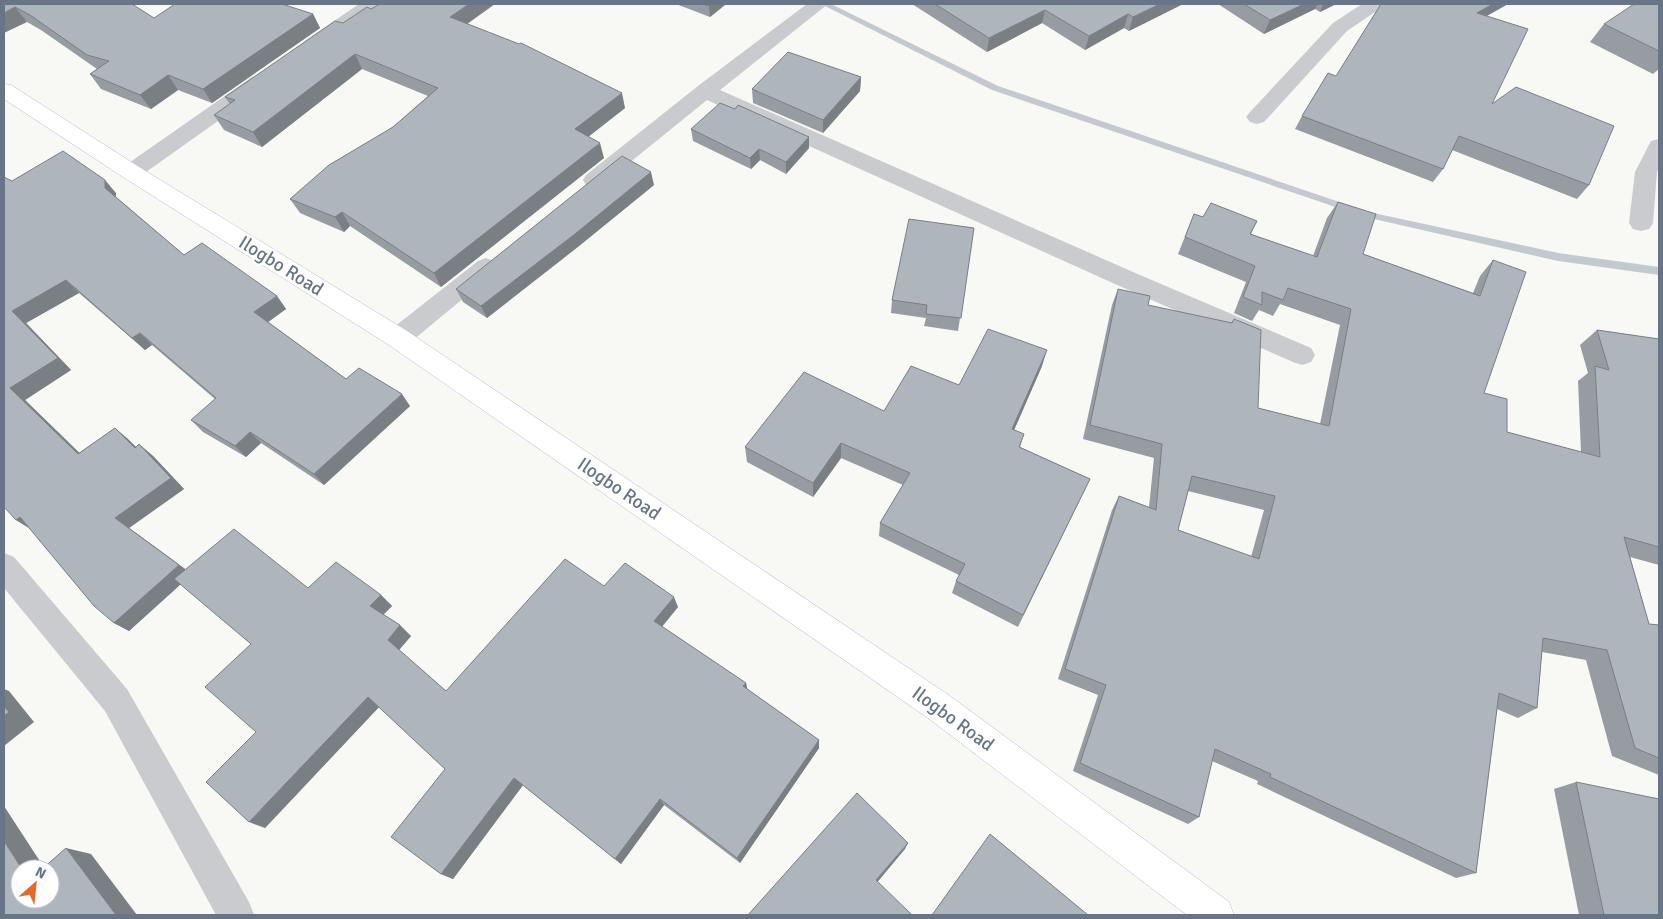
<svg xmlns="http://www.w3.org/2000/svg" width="1663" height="919" font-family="Signika,sans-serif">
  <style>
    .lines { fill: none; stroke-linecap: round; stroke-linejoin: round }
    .stream { fill: #c2cad0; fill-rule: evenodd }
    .major-casing { stroke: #b9bcc1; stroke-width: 1 }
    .minor { fill: #c9cbcf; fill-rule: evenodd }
    .major { fill: #fff; fill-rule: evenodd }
    .wall { fill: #969ca2; fill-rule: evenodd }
    .shaded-wall { fill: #7a7f84 }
    .building { fill: #afb5bc; stroke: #7a7f84; fill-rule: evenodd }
    .labels { text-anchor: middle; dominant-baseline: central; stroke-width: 5; stroke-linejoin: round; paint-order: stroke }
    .street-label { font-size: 19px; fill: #677587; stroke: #fff }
  </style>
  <rect width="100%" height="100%" fill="#f8f8f5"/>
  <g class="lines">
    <polygon class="stream" points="821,4 831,4 998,86 1369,212 1558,253 1659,267 1659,275 1558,261 1365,217 992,90"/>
    <defs>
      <polygon id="major" points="4,84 11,85 139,167 407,331 950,696 1229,902 1234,915 1187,915 928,718 389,345 123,177 4,99"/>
    </defs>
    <use href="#major" class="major-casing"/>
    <g class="minor">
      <polygon points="359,4 380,4 378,8 319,49 312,51 305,49 302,45 305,41"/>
      <polygon points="807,4 828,4 720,90 1133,272 1311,348 1315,355 1311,362 1302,365 1293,362 1115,284 707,100 602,185 594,188 586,185 583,180 586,175 698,86"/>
      <polygon points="1362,4 1383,4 1381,8 1347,31 1264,122 1257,124 1250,122 1246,117 1250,112 1333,23"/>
      <polygon points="259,76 266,77 269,82 266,87 139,177 131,180 123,177 120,172 123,167 252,77"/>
      <polygon points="1659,139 1659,168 1657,172 1653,223 1649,229 1641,231 1633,229 1629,223 1635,172 1651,141"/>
      <polygon points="486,258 494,261 498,267 494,273 407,345 398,348 389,345 385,338 389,331 478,261"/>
      <polygon points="4,553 14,557 127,689 249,902 254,915 216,915 105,711 4,588"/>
    </g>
    <use href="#major" class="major"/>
  </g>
  <g class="wall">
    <polygon points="4,4 154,18 313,14 320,28 212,103 178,90 151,109 101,89 90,74 97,69 41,30 27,22"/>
    <polygon points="676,4 726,4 710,17"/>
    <polygon points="912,4 1183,4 1129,31 1124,28 1085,50 1042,23 987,52"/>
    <polygon points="1218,4 1336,4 1320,12 1315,9 1264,34"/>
    <polygon points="1381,4 1508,4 1487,16 1492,104 1589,185 1577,199 1452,150 1443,169 1433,182 1295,129 1302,116 1336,76"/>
    <polygon points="1659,4 1659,69 1653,74 1590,42 1604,24"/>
    <polygon points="371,9 467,24 625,108 588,137 604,158 441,287 350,226 344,232 300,213 290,199 393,127 428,96 362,69 262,147 224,130 214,115 230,104 225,97 343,23"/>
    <polygon points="861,77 860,91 823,133 753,103 752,89"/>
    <polygon points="735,109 809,137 809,148 786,174 760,160 751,169 693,141 691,129"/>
    <polygon points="12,181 116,193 116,197 184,255 277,296 286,309 268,322 346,379 410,406 324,485 261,443 246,457 203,432 191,420 215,399 152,345 145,350 79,293 26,323 71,370 25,400 79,453 115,428 136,447 139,444 153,456 184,489 129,528 186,570 308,588 381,595 392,606 383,615 411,636 399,650 446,691 604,586 678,607 662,627 746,683 747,689 819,740 819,748 740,863 664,805 621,864 523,785 453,879 441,874 445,769 379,707 265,828 256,732 251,644 181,584 129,631 114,623 30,528 16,520"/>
    <polygon points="654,185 579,246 487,318 463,302 456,289"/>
    <path d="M1338,202l25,52 110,39 7,-17 13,-16 -9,133 23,39 74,20 -3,-71 10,-8 -8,-28 17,-15 62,9v226l-29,-8 19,67 10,1v150l-47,-19 -26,-96 -44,-8 -5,56 -19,10 -21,-9 -21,164 -20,5 -199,-94 1,-3 -46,-20 -13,56 -11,7 -115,-53 25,-76 -40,-16 54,-169 7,-14 30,11 5,-49 -71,-19 29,-134 6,-16 30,16 83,18 3,-4 24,89 62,16 20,-99 -60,-21 -7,12 -14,-6 -7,11 -18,-8 12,-31 -68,-28 16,-40 9,3 54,4 -6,13 62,22 14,-38zM1188,491l76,19 -13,47 -73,-27z"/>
    <polygon points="974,228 958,331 924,326 926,318 891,313 892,300"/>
    <polygon points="1042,366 1014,430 1024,434 1020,447 1090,479 1018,627 952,593 956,581 959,575 879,536 880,523 903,485 841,458 813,497 747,462 745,447 884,411 959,385"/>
    <polygon points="1576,782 1659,915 1579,915 1554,789"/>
  </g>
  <g class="shaded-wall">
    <polygon points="469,4 495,4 456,32 450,17"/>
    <polygon points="712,4 726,4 710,17 709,6"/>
    <polygon points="1160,4 1183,4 1129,31 1133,17"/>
    <polygon points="1304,4 1318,4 1315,9 1264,34 1270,20"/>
    <polygon points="1323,4 1336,4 1320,12"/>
    <polygon points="1493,4 1508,4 1468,26 1477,13"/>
    <polygon points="15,7 27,22 4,33 4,13"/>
    <polygon points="1045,10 1042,23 987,52 989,38"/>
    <polygon points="313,14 320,28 212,103 203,89"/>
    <polygon points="1128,14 1124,28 1085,50 1089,36"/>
    <polygon points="355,54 362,69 262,147 253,132"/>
    <polygon points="168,75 178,90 151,109 140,95"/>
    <polygon points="861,77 860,91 823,133 823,120"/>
    <polygon points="622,93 625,108 579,144 575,129"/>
    <polygon points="809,137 809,148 786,174 786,162"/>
    <polygon points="600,143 604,158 441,287 434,273"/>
    <polygon points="759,149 760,160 751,169 750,158"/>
    <polygon points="651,172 654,185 579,246 487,318 481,306"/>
    <polygon points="105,180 116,193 116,201 105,188"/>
    <polygon points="342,212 350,226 344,232 335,217"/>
    <polygon points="66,280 79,293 26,323 71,370 25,400 92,465 78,454 10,388 12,311"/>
    <polygon points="277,296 286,309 264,325 254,312"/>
    <polygon points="140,333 152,345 145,350 132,338"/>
    <polygon points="1047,350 1042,366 1008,444 1012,429"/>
    <polygon points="402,394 410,406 324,485 314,474"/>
    <polygon points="115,428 128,439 148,459 135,448"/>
    <polygon points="250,432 261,443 246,457 235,446"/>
    <polygon points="841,443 841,458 813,497 813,483"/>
    <polygon points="139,444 153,456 184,489 129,528 192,574 129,631 114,623 115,518"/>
    <polygon points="20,517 32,530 16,520"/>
    <polygon points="381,595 392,606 381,617 370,606"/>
    <polygon points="674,597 678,607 658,631 654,621"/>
    <polygon points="400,625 411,636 399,650 388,640"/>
    <polygon points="746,683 748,692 743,686"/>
    <polygon points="4,689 9,691 34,722 4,746"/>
    <polygon points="368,697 380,706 265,828 249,822"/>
    <polygon points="819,740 819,748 740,863 737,858"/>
    <polygon points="514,778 523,785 453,879 441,874"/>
    <polygon points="660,799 664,805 621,864 615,859"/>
    <polygon points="4,806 45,869 22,869 4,841"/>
    <polygon points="908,843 905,849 875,885 876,880"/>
    <polygon points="66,848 91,854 137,915 116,915"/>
  </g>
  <g class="building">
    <polygon points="4,4 132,4 154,18 175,4 282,4 313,14 203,89 168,75 140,95 90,74 109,61 87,55 30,15 15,7 4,13"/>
    <polygon points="380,4 469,4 450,17 519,44 521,43 622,93 575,129 600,143 434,273 342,212 335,217 290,199 329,165 393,127 438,88 355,54 253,132 214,115 235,100 225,97 335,21 343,23 367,7 371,9"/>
    <polygon points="703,4 712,4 709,6"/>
    <polygon points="935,4 1160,4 1133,17 1128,14 1089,36 1045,10 989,38"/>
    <polygon points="1244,4 1304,4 1270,20"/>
    <polygon points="1381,4 1493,4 1477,13 1528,29 1492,104 1516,87 1614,126 1589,185 1459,136 1443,169 1302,116 1328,73 1336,76"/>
    <polygon points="1634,4 1659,4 1659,51 1604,24"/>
    <polygon points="788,52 861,77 823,120 752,89"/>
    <polygon points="720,103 735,109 738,105 809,137 786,162 759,149 750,158 691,129"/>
    <polygon points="63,151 105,180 105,188 184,255 202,243 277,296 254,312 346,379 359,368 402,394 314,474 250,432 235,446 191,420 216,398 140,333 132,338 66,280 12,311 58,358 10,388 78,454 115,428 135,448 139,444 171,478 115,518 179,565 114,623 94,606 20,517 16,520 4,507 4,177 12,181"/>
    <polygon points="622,156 651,172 575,234 481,306 456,289"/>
    <path d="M1338,202l38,12 -13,40 117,42 13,-36 33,12 -42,121 23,6v33l93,25 -5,-91 14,4 -12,-40 62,9v208l-35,-10 25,87 10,1v133l-24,-10 -28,-98 -64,-12 -6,70 -38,-15 -23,180 -206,-96 1,-3 -56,-25 -16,68 -119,-54 26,-78 -41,-16 54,-173 37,14 6,-66 -72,-19 28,-136 32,7 -2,9 84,18 2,-4 27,11 -3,78 71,18 22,-117 -63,-21 -5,12 -21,-8v13l-19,-8 12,-31 -70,-29 9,-23 9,3 8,-14 46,18 -7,13 67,23zM1192,476l83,20 -16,63 -81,-29z"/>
    <polygon points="909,219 974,228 961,318 926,314 927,305 892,300"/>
    <polygon points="988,329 1047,350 1012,429 1024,434 1019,447 1090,479 1023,615 956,581 965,564 880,523 910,473 841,443 813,483 745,447 804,372 884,411 911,366 959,385"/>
    <polygon points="234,529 308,588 336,562 381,595 370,606 400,625 388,640 446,691 565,559 604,586 625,563 674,597 654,621 746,683 743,686 819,740 737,858 660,799 615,859 514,778 441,874 391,837 445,769 368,697 249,822 206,782 256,732 205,687 251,644 174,579"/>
    <polygon points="4,706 9,712 4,716"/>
    <polygon points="1576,782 1659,799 1659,915 1604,915"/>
    <polygon points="857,793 908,843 876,880 912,915 748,915"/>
    <polygon points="990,834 1088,915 932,915"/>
    <polygon points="4,841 22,869 20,869 20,899 50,899 50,869 42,869 66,848 116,915 4,915"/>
  </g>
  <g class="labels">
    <g class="street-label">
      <text transform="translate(281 266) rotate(32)">Ilogbo Road</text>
      <text transform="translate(619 489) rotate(34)">Ilogbo Road</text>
      <text transform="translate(953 719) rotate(36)">Ilogbo Road</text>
    </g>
  </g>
  <rect width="1663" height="919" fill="none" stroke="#677587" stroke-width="10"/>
  <g transform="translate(35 884) rotate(27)"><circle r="24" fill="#ffffff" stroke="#c2c8cf"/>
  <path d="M0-4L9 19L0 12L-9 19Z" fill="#e76927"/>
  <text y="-8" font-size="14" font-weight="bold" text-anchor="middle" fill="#677587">N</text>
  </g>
</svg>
